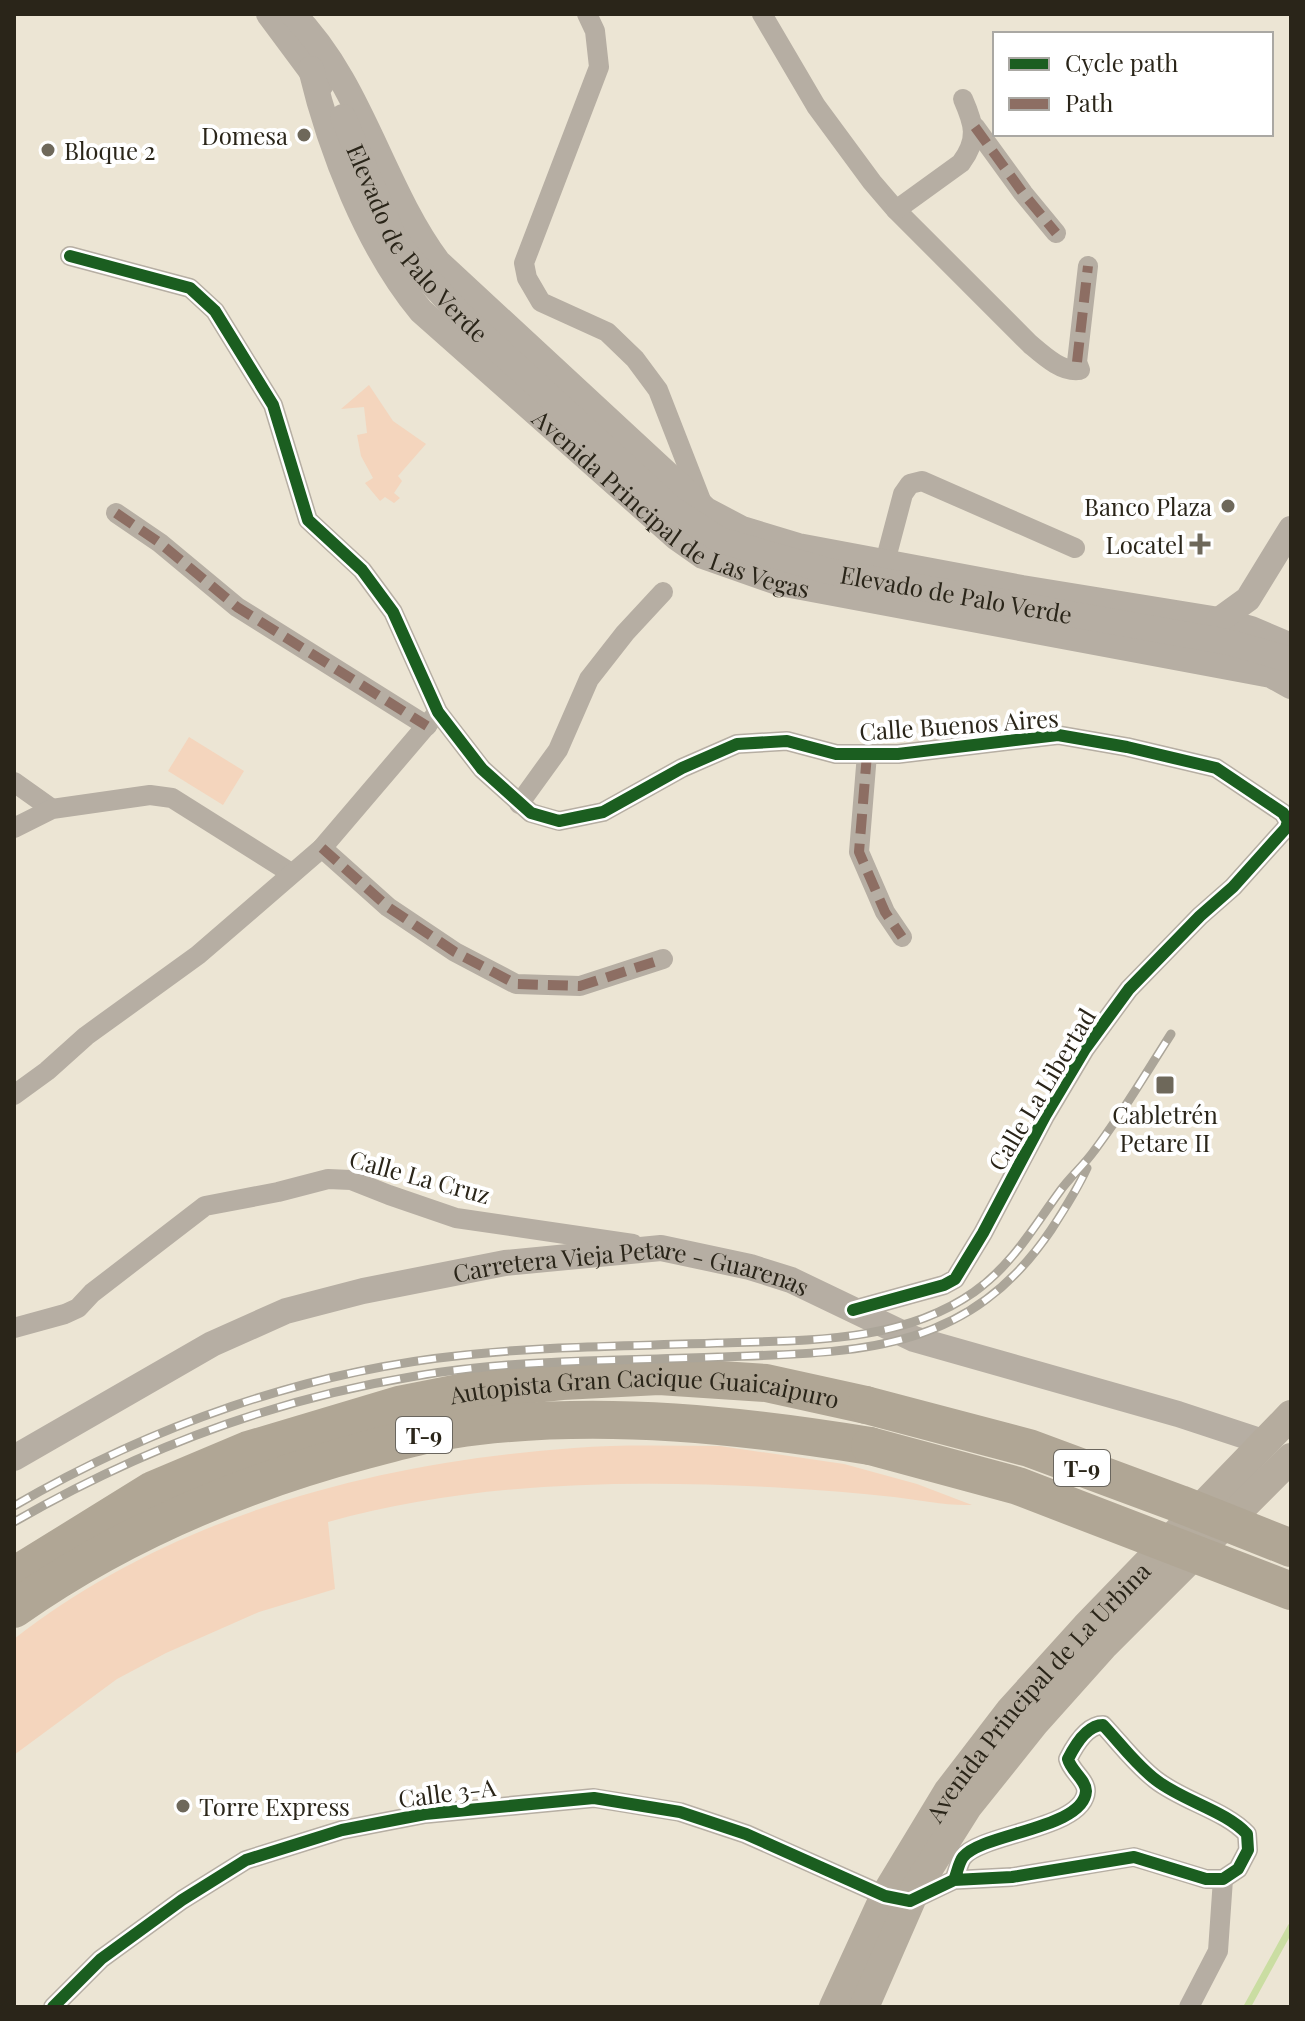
<svg xmlns="http://www.w3.org/2000/svg" width="1305" height="2021" font-family="'Playfair Display',serif">
  <style>
    .green { fill: #f4d5bd }
    .lines { fill: none; stroke-linecap: round; stroke-linejoin: round }
    .stream { stroke: #cadda2; stroke-width: 7 }
    .minor { stroke: #b6aea3; stroke-width: 20 }
    .tertiary { stroke: #b6aea3; stroke-width: 26 }
    .secondary { stroke: #b5ac9e; stroke-width: 30 }
    .motorway { stroke: #b0a695; stroke-width: 38 }
    .rail-casing { stroke: #aba599; stroke-width: 9 }
    .rail { stroke: #fff; stroke-width: 6; stroke-dasharray: 18; stroke-linecap: butt }
    .tertiary-bridge { stroke: #b6aea3; stroke-width: 26 }
    .motorway-bridge { stroke: #b0a695; stroke-width: 38 }
    .quiet { stroke: #8d6e63; stroke-width: 10; stroke-dasharray: 20 10; stroke-linecap: butt }
    .cycleway-casing { stroke: #fff; stroke-width: 17 }
    .cycleway { stroke: #1b5e20; stroke-width: 12 }
    .poi-dot { fill: #6e685a; stroke: #fff; stroke-width: 3 }
    .labels { text-anchor: middle; dominant-baseline: central; stroke-width: 8; stroke-linejoin: round; paint-order: stroke }
    .shield { fill: #fff; stroke: #6a665e; stroke-width: 2 }
    .shield-label { font-size: 22px; font-weight: bold; fill: #2a2519 }
    .poi-label { font-size: 24px; fill: #2a2519; stroke: #fff; text-anchor: end }
    .street-label { font-size: 24px; fill: #2a2519; stroke: #fff }
  </style>
  <rect width="100%" height="100%" fill="#ece5d4"/>
  <g class="green">
    <polygon points="369,385 393,421 426,444 398,476 402,481 394,493 400,498 394,503 385,497 380,501 365,483 373,478 361,456 357,435 367,433 364,407 341,409"/>
    <polygon points="189,737 244,771 223,805 168,771"/>
    <path d="M720,1446l124,18 73,20 55,21c-26,1 -52,-5 -78,-8 -36,-4 -73,-7 -109,-9 -151,-9 -311,-7 -457,34l7,67 -76,23 -93,41 -49,26 -103,76v-116c159,-124 363,-177 560,-191 49,-4 98,-2 146,-2z"/>
  </g>
  <g class="lines">
    <polyline class="stream" points="1247,2007 1291,1927"/>
    <g class="minor">
      <polyline points="587,14 595,31 599,67 524,263 527,278 541,302 607,332 635,359 658,390 702,503"/>
      <path d="M762,14l54,92 56,76 24,28 134,134c13,11 32,29 50,26l-3,-8 11,-96"/>
      <polyline points="975,127 1023,193 1056,233"/>
      <path d="M896,210l65,-47c18,-24 13,-39 2,-64"/>
      <polyline points="70,256 190,288 215,311 273,405 308,520 362,570 393,612 438,712 482,769 531,813 559,821 603,812 682,768 737,744 787,741 836,754 898,754 1058,735 1127,747 1216,768 1283,813 1288,821 1286,828 1233,887 1200,916 1129,989 1085,1049 1045,1116 983,1233 955,1279 944,1285 853,1310"/>
      <polyline points="116,513 160,543 237,607 427,726"/>
      <polyline points="885,562 903,494 910,484 922,481 1075,548"/>
      <polyline points="867,754 859,852 885,912 902,937"/>
      <polyline points="14,782 52,809"/>
      <polyline points="519,804 558,750 589,679 625,633 663,592"/>
      <polyline points="14,828 52,809 150,795 172,798 291,873"/>
      <polyline points="322,848 388,907 455,952 516,984 580,986 663,959"/>
      <polyline points="14,1095 47,1071 86,1036 198,955 322,848 438,712"/>
      <polyline points="14,1328 65,1314 78,1308 92,1293 205,1206 278,1192 328,1179 351,1180 389,1195 456,1218 633,1244"/>
      <path d="M53,2007l48,-48 81,-59 64,-40 96,-30 83,-16 169,-16 86,14 66,22 139,62 25,5 44,-21 58,-3 122,-20 72,22h17l15,-10 10,-19 -1,-16c-21,-23 -64,-33 -91,-54 -20,-15 -36,-37 -53,-55 -16,0 -28,20 -35,34 3,12 18,21 18,32 -2,38 -104,42 -123,66 -4,5 -6,16 -9,23"/>
      <polyline points="1189,2007 1218,1951 1223,1879"/>
    </g>
    <g class="tertiary">
      <polyline points="269,14 321,84"/>
      <path d="M293,14c69,70 88,171 145,248l268,248 36,19 56,17 224,42 197,32 32,9 40,17"/>
      <path id="s1" d="M311,69c19,80 57,178 110,242l255,226 27,19 77,27 491,92 20,11"/>
      <polyline points="1219,620 1248,599 1291,529"/>
      <path id="s2" d="M14,1458l198,-114 74,-33 77,-20 142,-28 156,-15 89,19 41,13 123,59 264,75 85,28"/>
    </g>
    <g class="secondary">
      <path id="s3" d="M834,2007l51,-111 63,-104 63,-82 75,-83 205,-212"/>
      <polyline points="864,2007 916,1888 967,1807 1035,1722 1103,1646 1291,1458"/>
    </g>
    <g class="motorway">
      <path id="s4" d="M14,1576l139,-86 95,-40 151,-45 76,-15 87,-9 97,-5 107,7 100,22"/>
      <path d="M14,1609c105,-74 228,-126 352,-159 37,-10 74,-20 112,-24 131,-15 263,-1 392,20"/>
    </g>
    <defs>
      <g id="rail">
        <path d="M14,1506c137,-80 292,-135 451,-151 83,-9 168,-9 252,-12 87,-3 183,1 257,-51 38,-27 59,-64 86,-101 10,-14 24,-26 34,-40 28,-37 52,-78 77,-117"/>
        <path d="M14,1522c125,-72 259,-123 402,-146 99,-17 201,-15 302,-19 136,-5 248,-1 333,-127 13,-20 26,-40 36,-62"/>
      </g>
    </defs>
    <use href="#rail" class="rail-casing"/>
    <use href="#rail" class="rail"/>
    <path class="tertiary-bridge" id="s5" d="M343,117l52,123 27,33 42,45 208,191 48,31 108,31 400,71 63,18"/>
    <g class="motorway-bridge">
      <polyline points="866,1405 1029,1448 1180,1504 1291,1548"/>
      <polyline points="870,1446 1018,1486 1291,1591"/>
    </g>
    <g class="quiet">
      <polyline points="975,127 1023,193 1056,233"/>
      <polyline points="1077,362 1088,266"/>
      <polyline points="116,513 160,543 237,607 427,726"/>
      <polyline points="867,754 859,852 885,912 902,937"/>
      <polyline points="322,848 388,907 455,952 516,984 580,986 663,959"/>
    </g>
    <defs>
      <g id="cycleway">
        <polyline points="70,256 190,288 215,311 273,405 308,520 362,570 393,612 438,712 482,769 531,813 559,821 603,812 682,768 737,744 787,741 836,754 898,754 1058,735 1127,747 1216,768 1283,813 1288,821 1286,828 1233,887 1200,916 1129,989 1085,1049 1045,1116 983,1233 955,1279 944,1285 853,1310"/>
        <path d="M53,2007l48,-48 81,-59 64,-40 96,-30 83,-16 169,-16 86,14 66,22 139,62 25,5 44,-21 58,-3 122,-20 72,22h17l15,-10 10,-19 -1,-16c-21,-23 -64,-33 -91,-54 -20,-15 -36,-37 -53,-55 -16,0 -28,20 -35,34 3,12 18,21 18,32 -2,38 -104,42 -123,66 -4,5 -6,16 -9,23"/>
      </g>
    </defs>
    <use href="#cycleway" class="cycleway-casing"/>
    <use href="#cycleway" class="cycleway"/>
  </g>
  <g class="poi-dot">
    <circle cx="304" cy="135" r="8"/>
    <circle cx="48" cy="150" r="8"/>
    <circle cx="1228" cy="506" r="8"/>
    <path d="M1196 532h8v8h8v8h-8v8h-8v-8h-8v-8h8z"/>
    <rect x="1155" y="1075" width="20" height="20" rx="4"/>
    <circle cx="183" cy="1806" r="8"/>
  </g>
  <g class="labels">
    <g class="shield">
      <rect x="396" y="1417" width="56" height="36" rx="6"/>
      <rect x="1054" y="1450" width="56" height="36" rx="6"/>
    </g>
    <g class="shield-label">
      <text x="424" y="1435">T-9</text>
      <text x="1082" y="1468">T-9</text>
    </g>
    <g class="poi-label">
      <text x="288" y="135">Domesa</text>
      <text x="64" y="150" text-anchor="start">Bloque 2</text>
      <text x="1212" y="506">Banco Plaza</text>
      <text x="1184" y="544">Locatel</text>
      <text x="1165" y="1114" text-anchor="middle">Cabletrén<tspan x="1165" dy="28">Petare II</tspan></text>
      <text x="199" y="1806" text-anchor="start">Torre Express</text>
    </g>
    <g class="street-label">
      <text stroke="none"><textPath href="#s5" startOffset="148">Elevado de Palo Verde</textPath></text>
      <text stroke="none"><textPath href="#s1" startOffset="588">Avenida Principal de Las Vegas</textPath></text>
      <text stroke="none"><textPath href="#s5" startOffset="820">Elevado de Palo Verde</textPath></text>
      <text transform="translate(959 724) rotate(-4)">Calle Buenos Aires</text>
      <text transform="translate(1041 1089) rotate(-59)">Calle La Libertad</text>
      <text transform="translate(420 1176) rotate(15)">Calle La Cruz</text>
      <text stroke="none"><textPath href="#s2" startOffset="662">Carretera Vieja Petare - Guarenas</textPath></text>
      <text stroke="none"><textPath href="#s4" startOffset="672">Autopista Gran Cacique Guaicaipuro</textPath></text>
      <text stroke="none"><textPath href="#s3" startOffset="378">Avenida Principal de La Urbina</textPath></text>
      <text transform="translate(447 1792) rotate(-7)">Calle 3-A</text>
    </g>
  </g>
  <rect width="1305" height="2021" fill="none" stroke="#2a2519" stroke-width="32"/>
  <rect x="993" y="32" width="280" height="104" fill="#ffffff" stroke="#aaa8a3" stroke-width="2"/>
  <rect x="1009" y="58" width="40" height="12" fill="#1b5e20" stroke="#aaa8a3" stroke-width="2"/>
  <text x="1065" y="72" font-size="24" fill="#2a2519">Cycle path</text>
  <rect x="1009" y="98" width="40" height="12" fill="#8d6e63" stroke="#aaa8a3" stroke-width="2"/>
  <text x="1065" y="112" font-size="24" fill="#2a2519">Path</text>
</svg>
